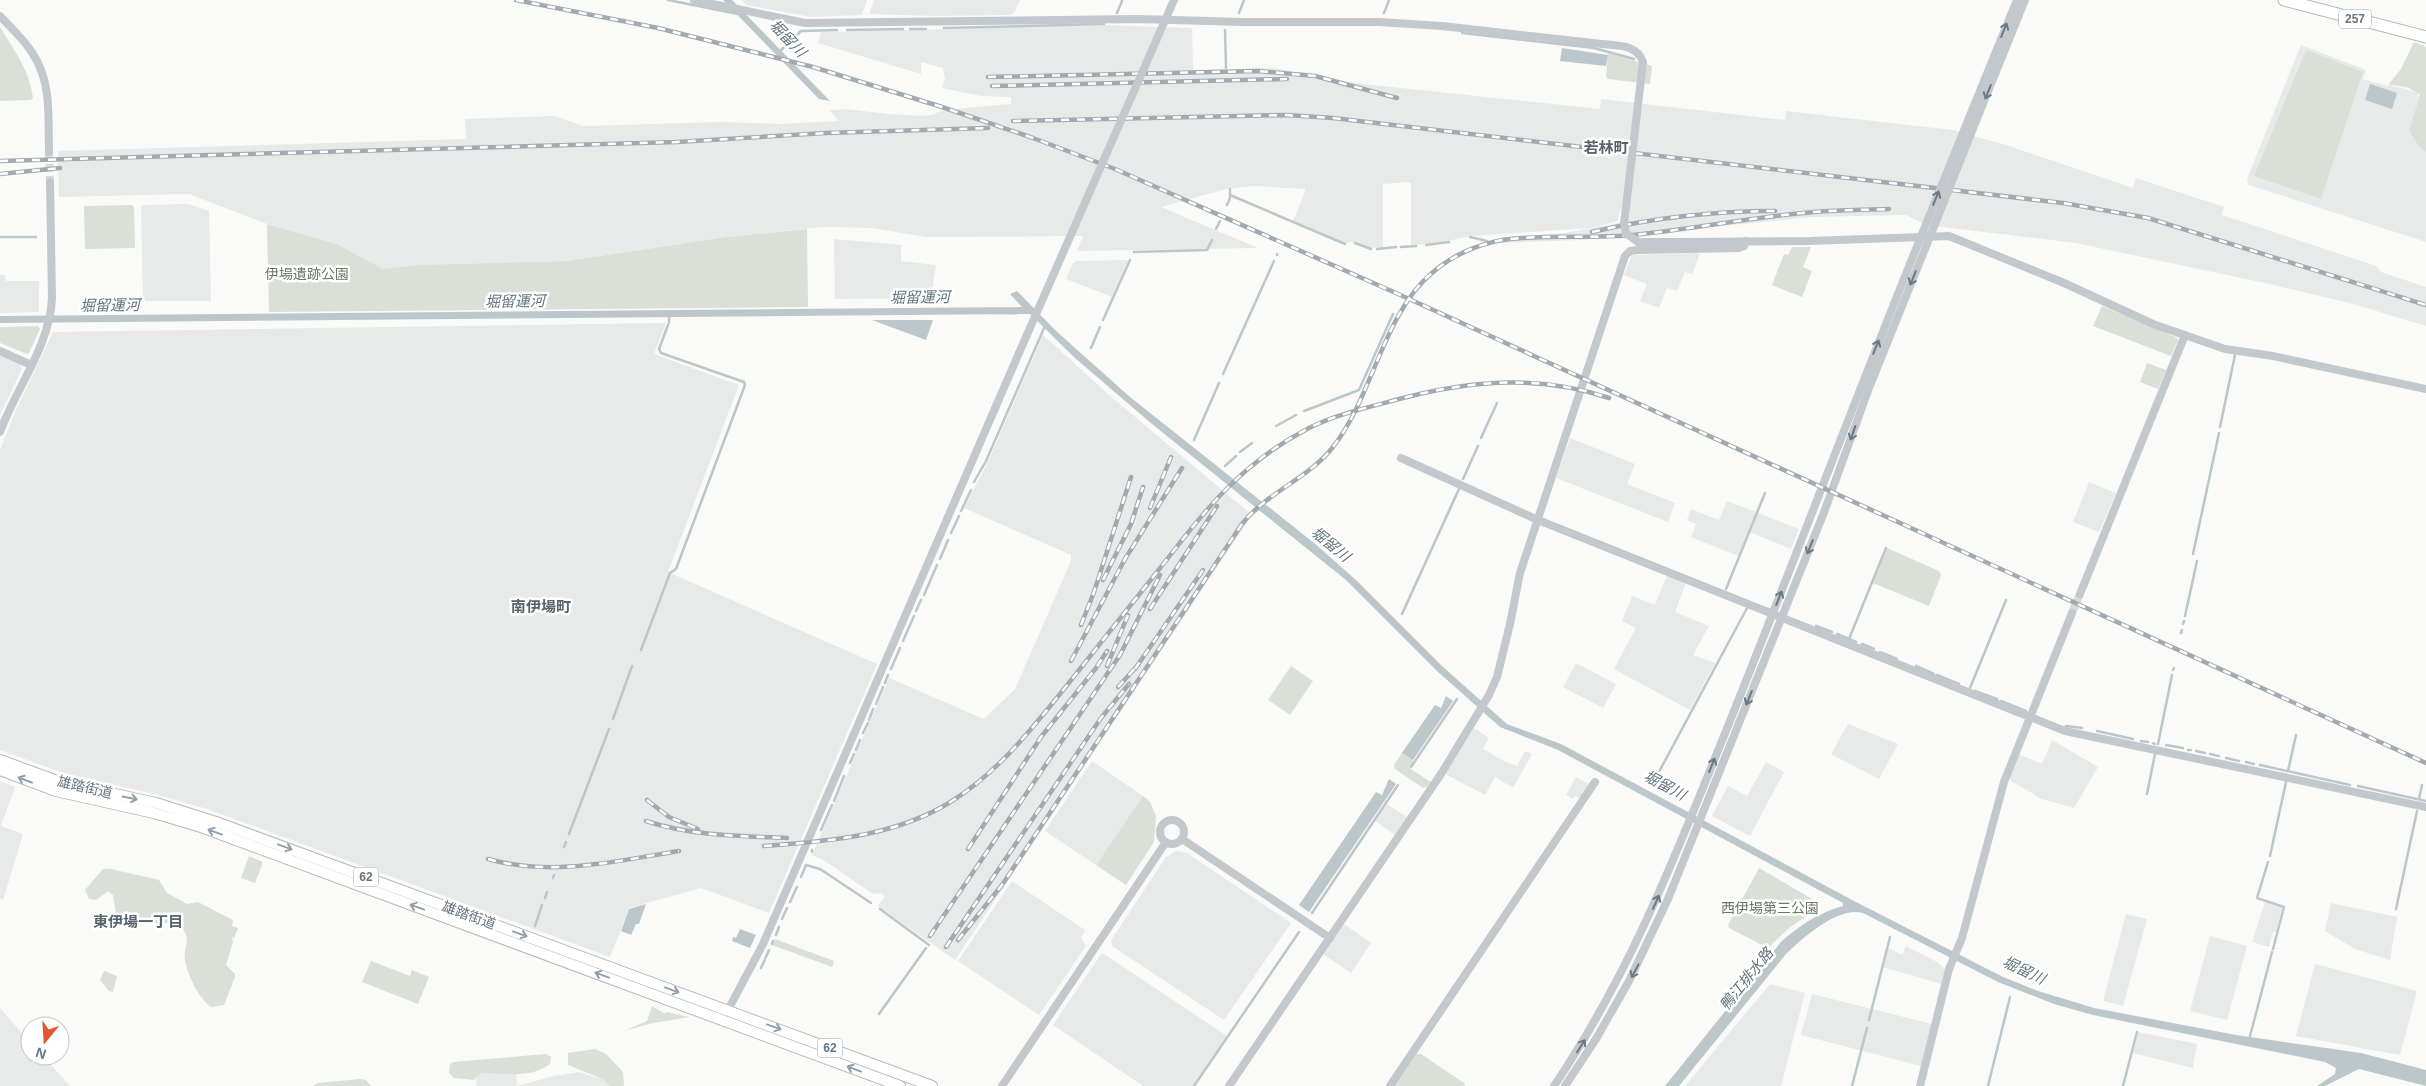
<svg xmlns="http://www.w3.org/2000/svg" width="2426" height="1086" font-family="Arial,'Noto Sans JP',sans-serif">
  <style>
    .built { fill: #e8e9e9 }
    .green { fill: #dadfd7 }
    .water { fill: #bbc7cb }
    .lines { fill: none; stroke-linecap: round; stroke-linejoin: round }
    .stream { stroke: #bbc7cb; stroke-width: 2.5 }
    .minor-tunnel { stroke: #d5d9db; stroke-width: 8; stroke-dasharray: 8 4; stroke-linecap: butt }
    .major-casing { stroke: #b5babe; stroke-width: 12 }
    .highway-casing { stroke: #b4b9bd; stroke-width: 13 }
    .minor { stroke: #c3c8cc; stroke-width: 8 }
    .major { stroke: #fff; stroke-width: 10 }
    .highway { stroke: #fff; stroke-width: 11 }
    .rail-casing { stroke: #a2aab0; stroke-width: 4.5 }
    .rail { stroke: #fff; stroke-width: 2.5; stroke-dasharray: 8; stroke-linecap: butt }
    .minor-bridge { stroke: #c3c8cc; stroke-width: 8 }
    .oneway { stroke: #6a7a87 }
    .oneway2 { stroke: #939fa8 }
    .labels { text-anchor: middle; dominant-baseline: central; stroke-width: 5; stroke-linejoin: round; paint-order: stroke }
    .shield { fill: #fff; stroke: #939fa8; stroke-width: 1 }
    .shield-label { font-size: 12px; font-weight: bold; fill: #657683 }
    .park-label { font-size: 14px; fill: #687a64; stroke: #fff }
    .street-label { font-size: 14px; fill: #657683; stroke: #fff }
    .water-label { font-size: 15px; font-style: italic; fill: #60757c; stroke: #fff }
    .neighbourhood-label { font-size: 15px; font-weight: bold; fill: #57646e; stroke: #fff }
  </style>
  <rect width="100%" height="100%" fill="#fafaf8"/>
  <g class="built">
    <polygon points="741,0 867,0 862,15 811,17 746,5"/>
    <polygon points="874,0 1020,0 1014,13 1010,15 934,16 869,14"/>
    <polygon points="1104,25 1192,28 1193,70 1274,68 1354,83 1600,109 1601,99 1785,120 1786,111 1952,130 2006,145 2133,188 2136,178 2224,207 2222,215 2376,266 2381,272 2426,287 2426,326 2350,303 2265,283 2076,243 1926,225 1906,215 1812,217 1581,240 1498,243 1498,238 1565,233 1629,221 1630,210 1620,209 1618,221 1590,228 1470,236 1439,243 1411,245 1411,183 1407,182 1383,184 1383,247 1371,248 1355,242 1345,243 1293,221 1306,189 1253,186 1226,189 1161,207 1258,248 1077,251 1083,236 925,237 873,228 824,227 726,237 567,261 416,265 383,269 337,244 267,224 189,194 59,197 58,151 466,139 465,119 555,116 583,126 722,122 781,124 839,121 829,110 846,109 888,114 921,116 932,115 943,110 1011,104 1011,97 981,96 942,88 945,79 943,68 921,62 921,74 818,43 821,32"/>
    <polygon points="2301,45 2366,70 2363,79 2388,86 2389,84 2418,93 2417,95 2420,97 2409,131 2420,148 2426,152 2426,242 2249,185 2247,179"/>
    <polygon points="188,204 209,211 211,301 146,301 143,299 141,207 143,205"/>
    <polygon points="834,239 901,245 901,261 936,265 931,298 835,299"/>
    <polygon points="1697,253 1700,254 1692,274 1685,272 1677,291 1667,288 1659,308 1640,301 1647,284 1624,275 1632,255"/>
    <polygon points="1128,260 1112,297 1066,279 1073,263 1077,261"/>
    <polygon points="0,275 5,275 6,281 39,281 39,312 0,313"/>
    <polygon points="666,323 654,354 739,385 668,572 877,664 769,913 701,888 629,908 610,957 207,809 158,795 63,773 0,750 0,450 16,410 53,332"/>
    <polygon points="1043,335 1109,395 1252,515 955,960 878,906 885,896 881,893 873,894 825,861 812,855 889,678 984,719 1015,689 1071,561 1071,555 964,508 988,462"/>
    <polygon points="0,356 20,364 22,369 0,415"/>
    <polygon points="1570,438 1635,464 1627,484 1675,503 1668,522 1556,478"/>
    <polygon points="2089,482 2116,493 2099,532 2073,522"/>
    <polygon points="1727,501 1756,512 1738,556 1691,537 1696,524 1687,520 1691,509 1719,520"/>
    <polygon points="1758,513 1799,529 1791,549 1750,532"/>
    <polygon points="1667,575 1686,583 1675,612 1709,626 1693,655 1715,663 1690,710 1614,669 1636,628 1622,621 1632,596 1655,605"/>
    <polygon points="1576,663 1616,684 1603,708 1563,687"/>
    <polygon points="1848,724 1898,744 1879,779 1831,754"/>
    <polygon points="1474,728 1489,738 1483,749 1502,760 1517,766 1525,751 1532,754 1513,788 1495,777 1485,795 1447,775 1446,773"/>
    <polygon points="2052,740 2098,767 2074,808 2042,799 2011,781 2010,778 2018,754 2042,764"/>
    <polygon points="1092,761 1143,796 1096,865 1045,831"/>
    <polygon points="1766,762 1784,772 1750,836 1712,816 1728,786 1747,796"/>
    <polygon points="1576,777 1587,783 1588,787 1580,798 1575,796 1573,799 1566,795"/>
    <polygon points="0,781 15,787 1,826 23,834 3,900 0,899"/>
    <polygon points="1387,804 1407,817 1395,835 1375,821"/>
    <polygon points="1176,851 1187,853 1291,923 1224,1020 1112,946 1111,940 1166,857"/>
    <polygon points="1012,881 1085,930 1081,938 1086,946 1039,1015 958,961"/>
    <polygon points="2265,902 2282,908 2276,932 2273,932 2269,947 2252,942"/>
    <polygon points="2331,903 2397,917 2390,960 2355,949 2325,931"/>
    <polygon points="2126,914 2147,919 2123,1006 2103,1001"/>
    <polygon points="1344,924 1371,943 1351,973 1323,954"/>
    <polygon points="2210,936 2247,946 2227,1020 2190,1011"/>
    <polygon points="1906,946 1937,962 1945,969 1941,984 1883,967 1888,948 1902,955"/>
    <polygon points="1101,954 1104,954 1227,1036 1193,1086 1143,1086 1053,1025"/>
    <polygon points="2315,964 2417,991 2400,1055 2296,1036"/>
    <polygon points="1770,984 1805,993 1781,1086 1685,1086"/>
    <polygon points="1812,994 1932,1024 1921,1066 1801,1035"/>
    <polygon points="0,1008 30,1042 30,1056 43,1056 70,1086 0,1086"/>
    <polygon points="2138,1032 2197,1044 2193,1068 2133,1053"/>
    <polygon points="511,1072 516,1074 517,1085 521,1085 554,1076 579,1072 603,1079 609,1086 476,1086 477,1075 481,1073"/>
  </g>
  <g class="green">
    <path d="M0,27c14,23 30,44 33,71l-2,2 -31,1z"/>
    <polygon points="2414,42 2426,47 2426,152 2420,148 2409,131 2420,95 2409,88 2389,84 2401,69"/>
    <polygon points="2306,50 2363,72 2321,199 2254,176"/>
    <polygon points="1608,53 1652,66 1650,84 1608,79 1606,77"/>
    <polygon points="132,205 134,207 135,248 85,249 84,206"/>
    <polygon points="267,224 337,244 383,269 416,265 567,261 726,237 807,229 808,307 269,312"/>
    <polygon points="1792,247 1811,247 1803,267 1812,271 1802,297 1772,285 1784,254 1788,255"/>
    <polygon points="2102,306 2176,337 2178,340 2171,356 2093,326"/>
    <polygon points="38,326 40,329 29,353 27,354 0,343 0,327"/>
    <polygon points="2147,363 2166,370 2158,389 2140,382"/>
    <polygon points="1887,548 1939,571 1941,575 1929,606 1873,583"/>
    <polygon points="1291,666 1313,681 1290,715 1268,700"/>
    <polygon points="1402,753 1414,761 1409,768 1431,782 1427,787 1423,788 1395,769 1394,765"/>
    <polygon points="1143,796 1150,802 1156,816 1154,842 1126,885 1096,865"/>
    <polygon points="249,856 263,862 255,883 241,878"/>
    <polygon points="1759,868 1819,903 1817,909 1789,928 1768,948 1729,928 1728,925"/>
    <path d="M103,869h8l48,11 8,13 20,11 11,-2 35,18 -1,6 6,2 -4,10 -2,-1 1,5 -7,23 9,9v3l-11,28 -13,2c-13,-10 -23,-31 -26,-47 -2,-17 9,-17 -6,-37h-28l-35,-10 -3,-18 -5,-4 -12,9 -7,-1 -4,-9z"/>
    <polygon points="775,939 834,961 832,967 772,945"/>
    <polygon points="371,961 410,976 412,970 429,977 418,1004 362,982"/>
    <polygon points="104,971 117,976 113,992 109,991 100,980"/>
    <polygon points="652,1006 665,1014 666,1012 690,1017 653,1023 624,1031 647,1021"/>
    <polygon points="595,1049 606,1054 623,1072 624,1086 609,1086 603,1079 568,1065 568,1053"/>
    <path d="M546,1054l5,3 -1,7c-22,16 -43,8 -69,9l-7,7 -20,-2 -5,-5 1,-9 4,-2z"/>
    <polygon points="1416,1054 1421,1054 1464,1083 1465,1086 1395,1086"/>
    <polygon points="360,1079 366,1080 371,1086 313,1086 318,1083"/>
  </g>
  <g class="water">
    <polygon points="723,0 732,0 830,101 819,99"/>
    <polygon points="1562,48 1608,55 1606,66 1560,61"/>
    <polygon points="2370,84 2397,93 2392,109 2365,100"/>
    <path d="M1017,291l38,39 75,67 184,146 42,37 86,86 65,58 54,20 293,157 147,75 37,15 56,17 142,27 125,18 65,17v16l-67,-17 -34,17h-8l18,-12 1,-6 -11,-6 -232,-47 -39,-11 -56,-22 -135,-69c-25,-7 -60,25 -77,41l-107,132h-14l116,-144c19,-17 37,-29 62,-36v-3l-285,-153 -58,-23 -63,-56 -91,-91 -194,-156 -77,-66 -45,-44 -1030,9v-7l1022,-9 -12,-13z"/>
    <polygon points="872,320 933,320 926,340"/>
    <polygon points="1446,696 1453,701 1413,760 1402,753 1435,705 1441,708"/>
    <polygon points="1389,779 1396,784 1309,912 1299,905 1376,792 1382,795"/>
    <polygon points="646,904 639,924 636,924 631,935 621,931 629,909"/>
    <polygon points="740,929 756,935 750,948 732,941 733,937 736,938"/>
  </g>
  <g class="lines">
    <g class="stream">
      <polyline points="668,0 738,14"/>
      <polyline points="1117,13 1122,1"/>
      <polyline points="1239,13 1244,0"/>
      <polyline points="1384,13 1389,0"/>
      <polyline points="944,28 1104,24"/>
      <polyline points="910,29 926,29"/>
      <polyline points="847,30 903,29"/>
      <polyline points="1225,30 1226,68"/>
      <polyline points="1462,33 1594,48 1634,59"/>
      <polyline points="779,52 801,31 837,30"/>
      <polyline points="1230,195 1345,244"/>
      <polyline points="1227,205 1230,198 1230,189"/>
      <polyline points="1216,229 1220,221"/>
      <polyline points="0,237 36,237"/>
      <polyline points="1470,237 1487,241"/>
      <polyline points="1355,243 1371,249"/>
      <polyline points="1426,245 1449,242"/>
      <polyline points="1401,247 1416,246"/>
      <polyline points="1377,249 1396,247"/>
      <polyline points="1134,252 1207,250 1212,240"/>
      <polyline points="1277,255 1277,254"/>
      <polyline points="669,315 669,323"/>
      <polyline points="1103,320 1130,260"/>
      <polyline points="1091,348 1100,327"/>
      <polyline points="1223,374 1274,261"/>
      <polyline points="1304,411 1359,390 1393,314"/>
      <polyline points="1276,426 1296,415"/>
      <polyline points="2220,427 2235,355"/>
      <polyline points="1481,438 1497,403"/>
      <polyline points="1194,440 1219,383"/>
      <polyline points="1240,452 1252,443"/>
      <polyline points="1225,466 1236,456"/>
      <polyline points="1463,479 1478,446"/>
      <polyline points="974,482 986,461 1045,326"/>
      <polyline points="961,511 971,490"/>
      <polyline points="951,533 959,516"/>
      <polyline points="2193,554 2219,433"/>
      <polyline points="940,559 948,540"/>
      <polyline points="1726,589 1765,493"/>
      <polyline points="924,595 937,565"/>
      <polyline points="916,611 921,600"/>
      <polyline points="1402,614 1459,489"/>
      <polyline points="2185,616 2197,561"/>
      <polyline points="2183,624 2184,621"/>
      <polyline points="1816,626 1832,632"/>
      <polyline points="2181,633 2182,630"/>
      <polyline points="1837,634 1856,642"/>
      <polyline points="1849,639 1886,548"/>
      <polyline points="903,641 914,616"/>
      <polyline points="1862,644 1874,649"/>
      <polyline points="641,650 670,573 676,569 745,385 744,382 661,353 659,349 668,325"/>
      <polyline points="1880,652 1897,659"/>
      <polyline points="1916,666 1934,674"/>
      <polyline points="891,669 900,648"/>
      <polyline points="2173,670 2174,668"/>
      <polyline points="1937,675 1959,684"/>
      <polyline points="885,683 888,675"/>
      <polyline points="1970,688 2006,600"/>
      <polyline points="1975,691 1997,699"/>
      <polyline points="2001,701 2026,711"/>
      <polyline points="876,704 883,687"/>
      <polyline points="613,719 632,666"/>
      <polyline points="869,720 873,709"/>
      <polyline points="2066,726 2082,728"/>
      <polyline points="2097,731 2133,739"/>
      <polyline points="863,733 868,723"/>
      <polyline points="2141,741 2148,742"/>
      <polyline points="2153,743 2155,744"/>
      <polyline points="2158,744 2172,675"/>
      <polyline points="2166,745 2183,748"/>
      <polyline points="856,750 860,740"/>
      <polyline points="2188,750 2191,750"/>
      <polyline points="2196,751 2205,753"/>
      <polyline points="2210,754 2219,756"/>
      <polyline points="2226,758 2239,761"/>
      <polyline points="2246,762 2254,764"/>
      <polyline points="850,763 854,754"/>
      <polyline points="2260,765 2350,785"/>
      <polyline points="1411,767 1457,699"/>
      <polyline points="2288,771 2296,735"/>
      <polyline points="1653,783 1747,608"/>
      <polyline points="2358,786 2426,801"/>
      <polyline points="2147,794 2155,754"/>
      <polyline points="2419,799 2422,785"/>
      <polyline points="834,801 844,776"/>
      <polyline points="821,830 832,805"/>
      <polyline points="569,834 609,729"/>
      <polyline points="564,847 566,842"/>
      <polyline points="812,852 812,850"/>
      <polyline points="2270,856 2286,782"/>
      <polyline points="2268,862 2257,898 2284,907 2273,949"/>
      <polyline points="806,865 820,869 871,903"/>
      <polyline points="801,877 806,865"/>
      <polyline points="553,878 554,875"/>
      <polyline points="545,898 547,892"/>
      <polyline points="790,902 797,887"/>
      <polyline points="880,909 929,945"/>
      <polyline points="2396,909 2417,811"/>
      <polyline points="1312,913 1398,785"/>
      <polyline points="782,919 787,908"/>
      <polyline points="535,926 542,905"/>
      <polyline points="776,935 779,927"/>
      <polyline points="772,944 773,941"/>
      <polyline points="761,968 769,950"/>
      <polyline points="879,1014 926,948"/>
      <polyline points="1869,1020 1890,937"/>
      <polyline points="2249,1040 2272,952"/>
      <polyline points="1194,1086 1299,932"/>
      <polyline points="1852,1086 1867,1028"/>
      <polyline points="1988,1086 2010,997"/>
      <polyline points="2123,1086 2137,1032"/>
    </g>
    <g class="minor-tunnel">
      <polyline points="49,152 50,182"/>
      <polyline points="2072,613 2080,594"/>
    </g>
    <defs>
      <g id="major">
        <polyline points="0,760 60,782 156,803 216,822 932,1086"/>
        <polyline points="0,770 56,791 154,813 201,827 900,1086"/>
      </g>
      <polyline id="highway" points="2284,0 2426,37"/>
    </defs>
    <use href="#major" class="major-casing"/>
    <use href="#highway" class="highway-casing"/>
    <g class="minor">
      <polyline points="694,0 805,23 1138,19 1242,22 1379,22 1442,26 1602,44"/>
      <path d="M0,16c11,12 24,23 33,38 19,29 15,64 16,98"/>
      <polyline points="1969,118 2017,0"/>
      <polyline points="1976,121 2025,0"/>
      <polyline points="1683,242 1810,241 1949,236 2064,283 2153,324 2225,349 2273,356 2426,389"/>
      <polyline points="0,351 31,365"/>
      <path d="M0,432c16,-44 50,-86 52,-134l-2,-116"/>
      <polyline points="1401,458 1538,520 2065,731 2426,807"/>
      <polyline points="2080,594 2185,335"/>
      <circle cx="1172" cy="832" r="12"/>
      <polyline points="1182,839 1330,938"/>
      <polyline points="713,1017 728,1010 763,944 1019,353"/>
      <polyline points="1002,1086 1166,842"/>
      <polyline points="1229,1086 1441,774 1489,695 1497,677 1510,624 1520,573 1625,256 1630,251 1636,250 1739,248 1744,246 1746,241"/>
      <polyline points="1390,1086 1595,782"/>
      <path d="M1554,1086c78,-115 124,-237 176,-365 64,-159 124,-319 188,-477"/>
      <polyline points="1565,1086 1596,1039 1629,981 1668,899 1823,515 1869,388 1927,244"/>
      <polyline points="1920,1086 1949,969 1962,938 2004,782 2072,613"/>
    </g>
    <use href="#major" class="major"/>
    <use href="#highway" class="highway"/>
    <defs>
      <g id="rail">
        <polyline points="516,0 658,28 813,67 942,107 1033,138 1115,169 1396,293 2426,763"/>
        <polyline points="988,77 1258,71 1315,76 1397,98"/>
        <polyline points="992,86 1287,79"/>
        <polyline points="1013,121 1286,115 1333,118 2063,203 2148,218 2426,305"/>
        <polyline points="0,161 677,142 826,133 988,128"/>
        <polyline points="0,174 60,168"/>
        <path d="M1592,232c60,-14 122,-21 183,-21"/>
        <polyline points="1150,508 1171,457"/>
        <polyline points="1103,580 1131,524 1143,487"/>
        <polyline points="1150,609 1217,506"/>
        <polyline points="1081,625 1094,592 1131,477"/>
        <polyline points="1071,661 1125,559 1182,468"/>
        <polyline points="1107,666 1128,615"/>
        <polyline points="1135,669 1203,570"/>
        <polyline points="1118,687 1139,664"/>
        <polyline points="647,800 669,817 698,829"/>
        <path d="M646,821c46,15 93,15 141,17"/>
        <path d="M764,846c64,-5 131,-9 188,-45 46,-29 78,-70 112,-112 31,-39 62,-78 93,-117 48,-61 81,-107 152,-144 30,-15 65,-22 98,-31 68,-17 134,-22 202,1"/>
        <polyline points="968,849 1041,737 1096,668 1107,651"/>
        <path d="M488,859c64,18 128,2 191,-8"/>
        <polyline points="930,936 1120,655 1160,575"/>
        <path d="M958,940l44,-55 240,-361c25,-32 66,-45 91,-77 40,-51 50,-133 99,-174 19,-17 46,-29 71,-33 40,-6 88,-1 130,-5 60,-6 120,-18 181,-23 24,-2 50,-2 75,-3"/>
        <polyline points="946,947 1101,718 1129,684"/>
      </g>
    </defs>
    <use href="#rail" class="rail-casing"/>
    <use href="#rail" class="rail"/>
    <g class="minor-bridge">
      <path d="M1602,44c16,2 35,0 41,18l-19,162 2,9 12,9h45"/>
      <polyline points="1918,244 1969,118"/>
      <polyline points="1927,244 1976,121"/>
      <polyline points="1019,353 1174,0"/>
    </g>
  </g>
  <defs><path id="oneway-shaft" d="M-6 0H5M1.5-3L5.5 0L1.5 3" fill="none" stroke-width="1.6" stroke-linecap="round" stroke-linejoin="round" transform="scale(1.25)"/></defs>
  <g class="oneway">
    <use href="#oneway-shaft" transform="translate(2004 30) rotate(-68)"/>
    <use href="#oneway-shaft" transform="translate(1988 92) rotate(112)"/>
    <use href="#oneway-shaft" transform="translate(1936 198) rotate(-68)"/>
    <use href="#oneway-shaft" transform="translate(1913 278) rotate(112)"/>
    <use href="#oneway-shaft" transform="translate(1876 347) rotate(-68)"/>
    <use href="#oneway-shaft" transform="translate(1853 433) rotate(109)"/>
    <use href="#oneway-shaft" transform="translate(1810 547) rotate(112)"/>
    <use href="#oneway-shaft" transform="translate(1779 598) rotate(-68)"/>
    <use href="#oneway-shaft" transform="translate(1749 698) rotate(112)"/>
    <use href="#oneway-shaft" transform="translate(1712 765) rotate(-68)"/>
    <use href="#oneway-shaft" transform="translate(1656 902) rotate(-66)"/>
    <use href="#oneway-shaft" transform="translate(1635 971) rotate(118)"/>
    <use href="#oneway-shaft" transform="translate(1581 1046) rotate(-58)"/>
  </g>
  <g class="oneway2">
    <use href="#oneway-shaft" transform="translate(25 780) rotate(-159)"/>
    <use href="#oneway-shaft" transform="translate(130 798) rotate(11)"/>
    <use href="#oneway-shaft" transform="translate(215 832) rotate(-160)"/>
    <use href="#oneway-shaft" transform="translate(285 847) rotate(20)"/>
    <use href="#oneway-shaft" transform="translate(417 907) rotate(-160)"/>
    <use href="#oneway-shaft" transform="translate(520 934) rotate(20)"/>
    <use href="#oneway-shaft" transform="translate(602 975) rotate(-160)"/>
    <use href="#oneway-shaft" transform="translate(672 990) rotate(20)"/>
    <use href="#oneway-shaft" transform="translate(774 1027) rotate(20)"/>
    <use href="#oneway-shaft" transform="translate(854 1069) rotate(-159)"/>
  </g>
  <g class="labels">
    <g class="shield">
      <rect x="2339" y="9.5" width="32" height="19" rx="4"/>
      <rect x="353.5" y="867.5" width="25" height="19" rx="4"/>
      <rect x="817.5" y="1038.5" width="25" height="19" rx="4"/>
    </g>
    <g class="shield-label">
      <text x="2355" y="19">257</text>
      <text x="366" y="877">62</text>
      <text x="830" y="1048">62</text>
    </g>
    <g class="park-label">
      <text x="307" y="274">伊場遺跡公園</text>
      <text x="1770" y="908">西伊場第三公園</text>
    </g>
    <g class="street-label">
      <text transform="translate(85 787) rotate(13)">雄踏街道</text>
      <text transform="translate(469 915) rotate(20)">雄踏街道</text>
    </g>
    <g class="water-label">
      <text transform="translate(788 38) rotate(46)">堀留川</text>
      <text transform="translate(920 297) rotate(-1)">堀留運河</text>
      <text transform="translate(515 301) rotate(-1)">堀留運河</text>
      <text transform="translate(110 305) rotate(-1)">堀留運河</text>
      <text transform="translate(1331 544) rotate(39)">堀留川</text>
      <text transform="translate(1665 785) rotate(28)">堀留川</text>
      <text transform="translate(2024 970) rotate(25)">堀留川</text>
      <text transform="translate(1746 979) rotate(-51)">鴨江排水路</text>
    </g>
    <g class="neighbourhood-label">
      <text x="1606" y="147">若林町</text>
      <text x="541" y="606">南伊場町</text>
      <text x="138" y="921">東伊場一丁目</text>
    </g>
  </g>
  <g transform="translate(45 1041) rotate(198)"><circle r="24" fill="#ffffff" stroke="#c1c8cd"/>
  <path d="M0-4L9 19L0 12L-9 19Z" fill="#e4572e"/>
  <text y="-8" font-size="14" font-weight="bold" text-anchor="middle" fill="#657683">N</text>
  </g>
</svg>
